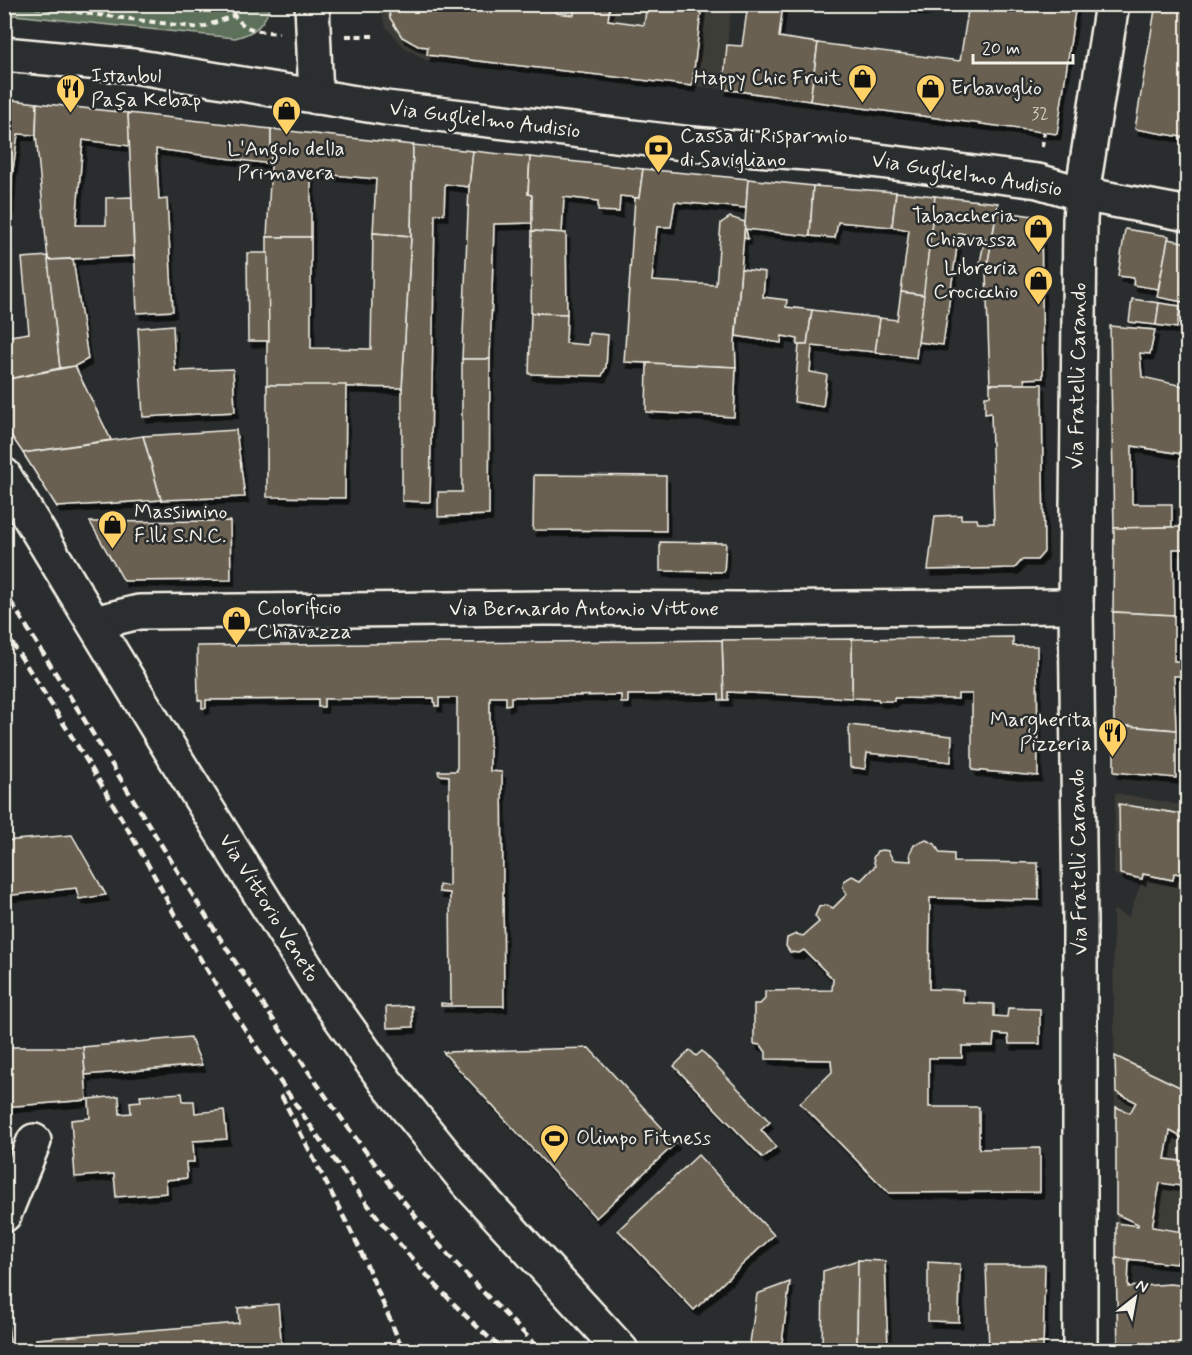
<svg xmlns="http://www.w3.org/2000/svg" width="1192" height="1355" font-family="Mynerve,sans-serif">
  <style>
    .built { fill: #3d3c38 }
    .green { fill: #5b6f5a; stroke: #a8b0a1; stroke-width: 1.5 }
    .building { fill: #696051; stroke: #f4f1e8; stroke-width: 1.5; filter: url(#shadow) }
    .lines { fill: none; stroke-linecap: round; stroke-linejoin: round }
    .minor-casing { stroke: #f4f1e8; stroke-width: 38 }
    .major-casing { stroke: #f4f1e8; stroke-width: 38 }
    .path { stroke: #f4f1e8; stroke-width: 4; stroke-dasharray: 6 4.5; stroke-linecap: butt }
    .minor { stroke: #2a2d2e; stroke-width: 33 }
    .major { stroke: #2a2d2e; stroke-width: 33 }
    .rail { stroke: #f4f1e8; stroke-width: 4.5; stroke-dasharray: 9 4.5; stroke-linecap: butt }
    .labels { text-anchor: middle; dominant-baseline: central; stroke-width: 5; stroke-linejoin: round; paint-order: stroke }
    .number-label { font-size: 18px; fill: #d1cdc2 }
    .poi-label { font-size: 21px; fill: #f4f1e8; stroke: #2a2d2e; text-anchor: start }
    .street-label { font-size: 21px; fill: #f4f1e8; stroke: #2a2d2e }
  </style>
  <defs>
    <filter id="shadow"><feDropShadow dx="3.5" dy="6" stdDeviation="0" flood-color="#0009"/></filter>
  </defs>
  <rect width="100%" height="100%" fill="#2a2d2e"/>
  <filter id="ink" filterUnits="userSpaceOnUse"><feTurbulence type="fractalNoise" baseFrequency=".0167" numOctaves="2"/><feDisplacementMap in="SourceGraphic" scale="12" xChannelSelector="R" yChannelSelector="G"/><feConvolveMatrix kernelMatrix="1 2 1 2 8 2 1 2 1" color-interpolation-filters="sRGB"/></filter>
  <g filter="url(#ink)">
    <g class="built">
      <polygon points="379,5 731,5 723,89 426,60 404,47 386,27"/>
      <polygon points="1115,793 1187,806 1188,1210 1177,1264 1116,1258 1113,910 1128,917 1141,884 1114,874"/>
    </g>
    <path class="green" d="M5,4h266v1c-7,20 -16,28 -36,33l-230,-24z"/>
    <g class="building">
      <polygon points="380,4 494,4 518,8 518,4 557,4 556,13 574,15 574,5 596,8 596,4 603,4 610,5 608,20 644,25 647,4 702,4 692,86 427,55 428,47 418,46 402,37 390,18 388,5"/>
      <polygon points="748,4 783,4 779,37 818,43 810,101 723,89 727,45 742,46"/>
      <polygon points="887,4 927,4 926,10"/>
      <polygon points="969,4 1076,4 1057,134 810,101 818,43 960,61"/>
      <polygon points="1156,4 1188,4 1188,138 1135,129"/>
      <polygon points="4,99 37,103 36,135 18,134 12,177 8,244 4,244"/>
      <polygon points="37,103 128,113 130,146 83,140 76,225 106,225 106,198 132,197 134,256 48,260 36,135"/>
      <polygon points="128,113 271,129 271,164 156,149 159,200 167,199 173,311 137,313"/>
      <polygon points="271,129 413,145 411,236 373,233 376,179 311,173 311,237 267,237 271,164"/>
      <polygon points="413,145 473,151 469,187 445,184 444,214 435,214 430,502 402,501 402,388 411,236"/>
      <polygon points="473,151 530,157 528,194 532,195 532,223 494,224 490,359 462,359 469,187"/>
      <polygon points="530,157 643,169 639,198 620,196 619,212 598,211 598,201 564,197 562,233 532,231 532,195 528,194"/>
      <polygon points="643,169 748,179 746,208 675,202 671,227 657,227 652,281 716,285 721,223 730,217 745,222 735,342 736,367 624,362 635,198 639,198"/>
      <polygon points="748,179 813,186 810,236 746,229 748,239 744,238"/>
      <polygon points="813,186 896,192 892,227 838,222 835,238 810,236"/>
      <polygon points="896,192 935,196 924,295 901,292 909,230 892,227"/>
      <polygon points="935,196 998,203 988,263 980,262 985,238 959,233 943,345 918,342"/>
      <polygon points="997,211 1041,217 1043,378 1024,379 1025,384 990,384 986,273"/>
      <polygon points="1125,229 1169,236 1158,289 1133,285 1134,278 1118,276"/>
      <polygon points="532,231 566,233 567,314 531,313"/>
      <polygon points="373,233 411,236 402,388 267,385 267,237 311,237 311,348 371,349"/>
      <polygon points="1168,239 1188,243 1188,303 1157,297"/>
      <polygon points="247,253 268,253 269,341 248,341"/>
      <polygon points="48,256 60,368 4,380 4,337 29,333 22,258"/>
      <polygon points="73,259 88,359 75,366 60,368 48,260"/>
      <polygon points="741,269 765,272 763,297 787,300 786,307 812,310 807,345 797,345 798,339 782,336 781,343 736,336"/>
      <polygon points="901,292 924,295 916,358 875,352 880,318 897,320"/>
      <polygon points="1132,299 1159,303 1156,325 1129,322"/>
      <polygon points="1159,303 1180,306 1177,328 1156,325"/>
      <polygon points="812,310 880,318 875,352 812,346 810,372 827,375 823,407 794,402 799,345 807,345"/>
      <polygon points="531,313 567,314 566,343 588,345 589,333 608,335 606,367 602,376 529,374"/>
      <polygon points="173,325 175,371 233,369 235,412 143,417 138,328"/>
      <polygon points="1110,326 1155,330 1150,354 1140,353 1142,377 1188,387 1188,455 1132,446 1132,504 1172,504 1172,527 1114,528"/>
      <polygon points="462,359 490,359 489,515 438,517 438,492 462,492"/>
      <polygon points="647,363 736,367 734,417 646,412"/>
      <polygon points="75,366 111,440 23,453 4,425 4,380"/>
      <polygon points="990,384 1042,384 1044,552 1037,560 1022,560 1015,568 928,570 935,516 961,515 961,519 977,519 978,523 994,523 991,413 985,414 985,396 990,396"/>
      <polygon points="267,385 346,385 345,498 267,497"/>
      <polygon points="236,430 245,497 161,500 143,436"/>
      <polygon points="143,436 161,500 57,507 23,453"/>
      <polygon points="534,475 666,476 666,531 533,530"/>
      <polygon points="230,521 231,580 124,581 90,522"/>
      <polygon points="1172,527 1188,527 1188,549 1173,549 1174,615 1113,612 1114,528"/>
      <polygon points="660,542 726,543 724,572 660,571"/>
      <polygon points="1113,612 1174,615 1174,661 1181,661 1181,676 1174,676 1176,730 1114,725"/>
      <polygon points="1013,637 1013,646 1037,646 1038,776 972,770 972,694 958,694 958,699 894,698 894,701 879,701 878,699 852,698 852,639"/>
      <polygon points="852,639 852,698 728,692 728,700 724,700 722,640"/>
      <polygon points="722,640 724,700 719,700 719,694 628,695 628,703 621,703 621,695 511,697 511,704 506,705 506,697 490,697 490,771 502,772 504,1006 441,1006 441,1003 451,1004 450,893 439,892 439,885 449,886 449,776 439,775 438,771 457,771 457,698 439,698 439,706 435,706 434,698 324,699 324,707 318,707 318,699 206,700 206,708 202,708 202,701 198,700 197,646"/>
      <polygon points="849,725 952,736 951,762 867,753 865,769 850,767"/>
      <polygon points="1114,725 1176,730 1176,778 1114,772"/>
      <polygon points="1119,804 1188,815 1188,875 1174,873 1173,880 1143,874 1142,879 1120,874"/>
      <polygon points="72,835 106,895 79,899 76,888 4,896 4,841"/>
      <polygon points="926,840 935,844 940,853 954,854 954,862 1038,863 1039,900 930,898 929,989 963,990 963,1003 994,1004 994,1016 1007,1017 1008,1008 1040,1009 1040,1044 1009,1044 1008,1035 994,1034 993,1046 962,1046 962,1058 929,1058 929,1107 979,1107 979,1149 1040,1148 1040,1192 889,1193 800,1103 832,1072 831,1060 766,1059 766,1052 761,1045 754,1044 754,1004 760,1004 765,999 765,991 832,990 833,979 804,950 799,953 790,952 786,946 787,938 796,934 803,936 819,922 815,916 819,907 827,905 833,908 847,894 843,887 844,881 852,876 861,880 875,866 873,858 877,851 883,850 888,851 893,860 911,861 910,853 914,845"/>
      <polygon points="412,1006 413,1027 387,1028 386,1007"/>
      <polygon points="190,1037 202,1065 85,1075 83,1047"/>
      <polygon points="4,1047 83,1047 87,1100 4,1107"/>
      <polygon points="589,1048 676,1143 596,1218 443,1052"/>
      <polygon points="690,1050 696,1056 702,1051 770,1122 761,1130 776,1147 763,1158 674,1066"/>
      <polygon points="1115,1056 1186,1090 1185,1093 1188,1093 1188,1144 1185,1139 1170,1131 1165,1159 1188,1162 1188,1187 1160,1183 1152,1227 1183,1232 1177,1264 1116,1258 1116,1223 1138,1226 1138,1224 1116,1214 1116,1107 1130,1113 1136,1102 1116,1092"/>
      <polygon points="182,1093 183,1101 194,1101 195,1113 224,1110 227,1139 193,1141 194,1162 186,1162 187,1178 166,1180 167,1193 116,1197 114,1174 75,1177 71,1120 90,1118 89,1099 119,1096 120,1114 131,1113 130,1102 141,1101 140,1096"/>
      <polygon points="698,1155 774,1235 694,1310 618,1230"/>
      <polygon points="1181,1245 1188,1246 1188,1265 1177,1264"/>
      <polygon points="1116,1258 1129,1259 1128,1287 1170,1284 1188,1286 1188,1350 1118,1350"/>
      <polygon points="858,1260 857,1350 822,1350 823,1271"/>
      <polygon points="858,1260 885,1261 888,1350 857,1350"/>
      <polygon points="928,1262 960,1264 959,1322 928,1321"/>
      <polygon points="986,1265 1045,1265 1043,1350 989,1350"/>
      <polygon points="790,1282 781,1350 749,1350 757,1294"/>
      <polygon points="278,1304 282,1350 37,1350 36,1339 239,1323 238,1308"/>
      <polygon points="4,1325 8,1325 11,1350 4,1350"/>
    </g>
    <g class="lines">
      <defs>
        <g id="minor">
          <polyline points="312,4 316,97"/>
          <polyline points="4,54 133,66 386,108 692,144 831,155 1038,181 1082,194 1188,214"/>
          <polyline points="94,623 139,612 545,608 740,609 1076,606"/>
          <polyline points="4,1215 34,1141"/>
          <polyline points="1080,1350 1080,922 1076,606 1080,220 1082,194 1112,4"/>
        </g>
        <polyline id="major" points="4,475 179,764 317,985 386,1082 467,1182 621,1350"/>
      </defs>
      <use href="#minor" class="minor-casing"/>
      <use href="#major" class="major-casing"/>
      <g class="path">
        <polyline points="14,4 200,28 233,16 238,4"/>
        <path d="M227,4c14,26 25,27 52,29"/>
        <polyline points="346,36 373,36"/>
        <polyline points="1042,147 1044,132"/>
      </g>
      <use href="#minor" class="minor"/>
      <use href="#major" class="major"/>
      <g class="rail">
        <path d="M4,591c134,211 257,431 412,626 38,48 82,90 125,133"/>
        <path d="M4,631c53,81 105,163 152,248 7,13 13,26 21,40 37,65 79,128 122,190 59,87 124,172 204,241"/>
        <polyline points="281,1095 358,1245 403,1350"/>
      </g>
    </g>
  </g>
  <defs>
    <symbol id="shop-pin" viewBox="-11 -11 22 30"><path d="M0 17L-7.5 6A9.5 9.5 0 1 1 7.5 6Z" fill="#ffd166" stroke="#2a2d2e"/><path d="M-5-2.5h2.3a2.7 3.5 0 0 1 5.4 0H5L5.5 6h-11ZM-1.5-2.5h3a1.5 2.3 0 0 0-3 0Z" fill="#111"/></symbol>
    <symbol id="restaurant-pin" viewBox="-11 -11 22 30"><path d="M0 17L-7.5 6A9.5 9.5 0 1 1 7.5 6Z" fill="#ffd166" stroke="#2a2d2e"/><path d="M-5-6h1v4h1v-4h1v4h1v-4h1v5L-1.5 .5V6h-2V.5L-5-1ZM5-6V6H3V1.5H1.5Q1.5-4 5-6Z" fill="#111"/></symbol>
    <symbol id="bank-pin" viewBox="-11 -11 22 30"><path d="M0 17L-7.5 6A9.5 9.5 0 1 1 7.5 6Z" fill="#ffd166" stroke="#2a2d2e"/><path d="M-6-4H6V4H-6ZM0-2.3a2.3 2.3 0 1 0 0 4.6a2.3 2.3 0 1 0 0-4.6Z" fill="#111"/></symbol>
    <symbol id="stadium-pin" viewBox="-11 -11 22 30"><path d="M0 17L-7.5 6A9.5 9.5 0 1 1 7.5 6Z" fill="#ffd166" stroke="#2a2d2e"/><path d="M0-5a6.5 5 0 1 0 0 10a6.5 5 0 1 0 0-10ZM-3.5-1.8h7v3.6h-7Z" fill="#111"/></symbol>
  </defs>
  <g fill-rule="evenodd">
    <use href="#shop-pin" x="846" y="62" width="33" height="45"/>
    <use href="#restaurant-pin" x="54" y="72" width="33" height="45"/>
    <use href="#shop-pin" x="914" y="72" width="33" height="45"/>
    <use href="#shop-pin" x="270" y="94" width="33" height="45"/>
    <use href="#bank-pin" x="642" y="132" width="33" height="45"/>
    <use href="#shop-pin" x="1022" y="212" width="33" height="45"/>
    <use href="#shop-pin" x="1022" y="264" width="33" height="45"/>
    <use href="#shop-pin" x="96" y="508" width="33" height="45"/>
    <use href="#shop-pin" x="220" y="604" width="33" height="45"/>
    <use href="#restaurant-pin" x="1096" y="716" width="33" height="45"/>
    <use href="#stadium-pin" x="538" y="1122" width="33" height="45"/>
  </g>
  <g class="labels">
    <g class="number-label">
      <text x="1040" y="114">32</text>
    </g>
    <g class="poi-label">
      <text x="91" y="76">Istanbul<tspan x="91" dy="24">Paşa Kebap</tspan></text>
      <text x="841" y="78" text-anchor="end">Happy Chic Fruit</text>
      <text x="951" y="88">Erbavoglio</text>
      <text x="680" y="136">Cassa di Risparmio<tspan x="680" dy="24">di Savigliano</tspan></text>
      <text x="286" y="149" text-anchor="middle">L'Angolo della<tspan x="286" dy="24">Primavera</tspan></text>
      <text x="1017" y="216" text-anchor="end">Tabaccheria<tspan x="1017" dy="24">Chiavassa</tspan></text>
      <text x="1018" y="268" text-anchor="end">Libreria<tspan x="1018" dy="24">Crocicchio</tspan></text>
      <text x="134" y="512">Massimino<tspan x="134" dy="24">F.lli S.N.C.</tspan></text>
      <text x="257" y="608">Colorificio<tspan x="257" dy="24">Chiavazza</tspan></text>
      <text x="1092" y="720" text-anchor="end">Margherita<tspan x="1092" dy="24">Pizzeria</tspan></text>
      <text x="576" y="1138">Olimpo Fitness</text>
    </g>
    <g class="street-label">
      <text transform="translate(485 120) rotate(7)">Via Guglielmo Audisio</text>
      <text transform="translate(967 175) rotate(9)">Via Guglielmo Audisio</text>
      <text transform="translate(1078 376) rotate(-89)">Via Fratelli Carando</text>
      <text x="584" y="609">Via Bernardo Antonio Vittone</text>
      <text transform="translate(1079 862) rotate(-91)">Via Fratelli Carando</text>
      <text transform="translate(269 908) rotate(58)">Via Vittorio Veneto</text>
    </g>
  </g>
  <rect width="1192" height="1355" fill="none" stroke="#2a2d2e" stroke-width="24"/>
  <rect x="12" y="12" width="1168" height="1331" fill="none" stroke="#f4f1e8" stroke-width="2" filter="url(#ink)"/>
  <g transform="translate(1135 1298) rotate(31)" stroke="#2a2d2e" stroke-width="4.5" paint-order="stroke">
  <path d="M0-4.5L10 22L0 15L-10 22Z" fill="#f4f1e8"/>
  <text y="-9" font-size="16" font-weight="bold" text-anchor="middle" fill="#f4f1e8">N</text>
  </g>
  <path d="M973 54v9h100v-9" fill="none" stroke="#f4f1e8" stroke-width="3"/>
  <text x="982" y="54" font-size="18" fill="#f4f1e8" stroke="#2a2d2e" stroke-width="4.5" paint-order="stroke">20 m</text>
</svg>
